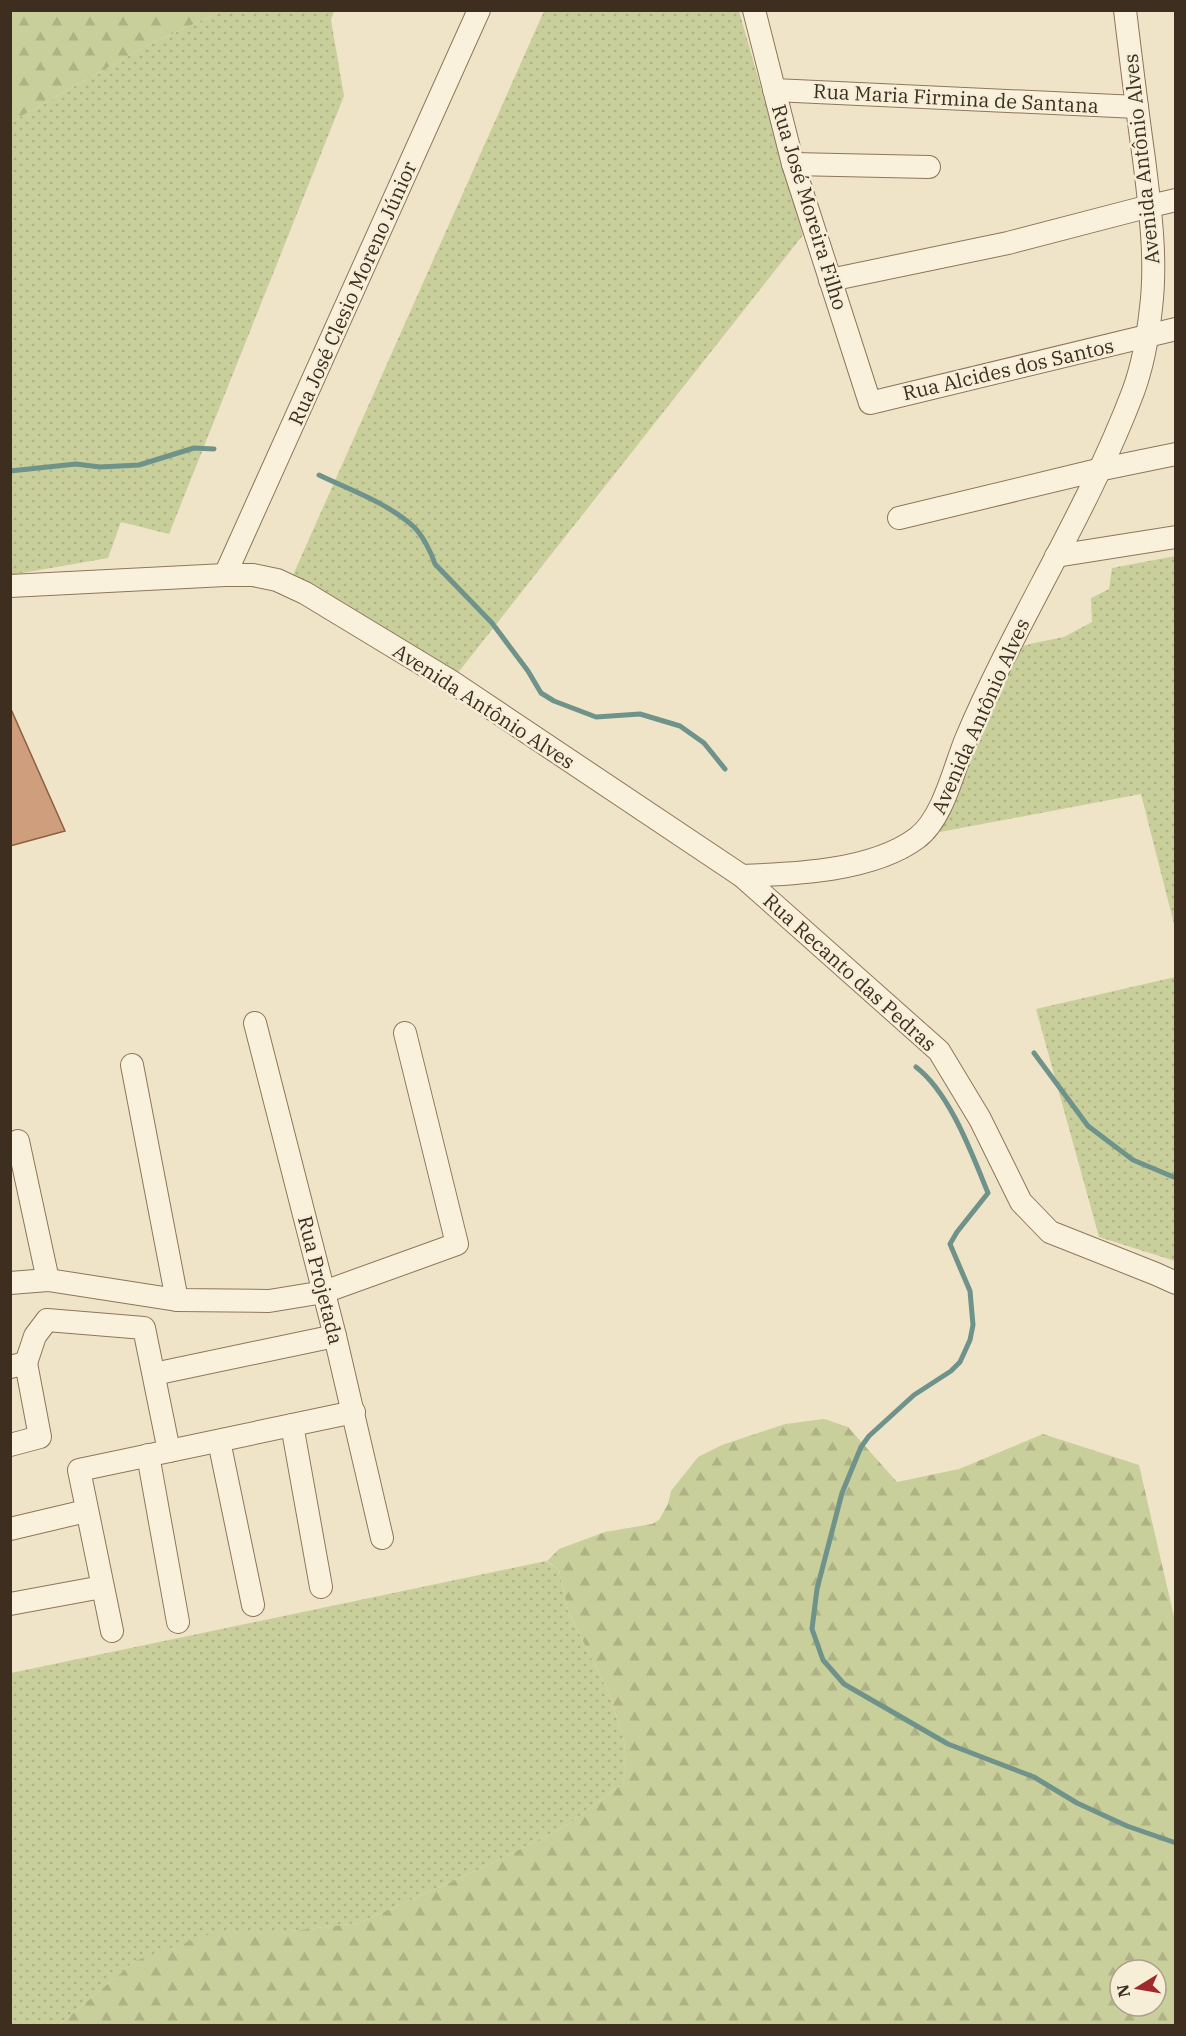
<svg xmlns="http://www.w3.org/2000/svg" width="1186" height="2036" font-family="'IBM Plex Serif',serif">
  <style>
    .grass { fill: url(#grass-dots) }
    .forest { fill: url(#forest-firs); fill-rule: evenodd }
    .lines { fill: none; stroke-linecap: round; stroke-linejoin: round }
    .stream { stroke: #6f938a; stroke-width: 5 }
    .building { fill: #cf9f7d; stroke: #8d5f41; stroke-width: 1.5 }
    .minor-casing { stroke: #8d765c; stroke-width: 24 }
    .minor { stroke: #faf1dc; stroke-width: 22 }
    .labels { text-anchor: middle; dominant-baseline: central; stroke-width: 5; stroke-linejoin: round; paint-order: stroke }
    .street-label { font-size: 20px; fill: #3d2e20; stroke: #f7eed8 }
  </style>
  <defs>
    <pattern id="grass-dots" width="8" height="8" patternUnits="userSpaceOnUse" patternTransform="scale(1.5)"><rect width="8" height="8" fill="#c9cf9b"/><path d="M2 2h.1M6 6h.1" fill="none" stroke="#aeb285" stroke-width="1.8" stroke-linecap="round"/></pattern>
    <pattern id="forest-firs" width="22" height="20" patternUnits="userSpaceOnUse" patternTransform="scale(1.5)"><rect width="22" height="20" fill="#c9cf9b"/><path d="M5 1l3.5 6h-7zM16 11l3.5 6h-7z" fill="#aeb285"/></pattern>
  </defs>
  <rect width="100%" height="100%" fill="#f0e4c8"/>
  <g class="grass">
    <polygon points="222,11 334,11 331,20 344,96 169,534 121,522 108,558 11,575 11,122 146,46"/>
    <polygon points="544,11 739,11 803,235 457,674 293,575"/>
    <polygon points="1175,556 1175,928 1141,794 940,832 1007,650 1034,643 1064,637 1092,622 1091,598 1109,589 1112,568"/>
    <polygon points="1175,977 1176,977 1175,1261 1099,1237 1036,1009"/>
    <polygon points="546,1561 559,1570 568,1611 609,1693 624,1740 626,1765 623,1783 569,1824 493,1863 359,1923 290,1931 135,1961 59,2025 11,2026 11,1673"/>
  </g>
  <g class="forest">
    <polygon points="11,10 222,10 222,11 146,46 11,122"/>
    <path d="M824,1419l24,8 49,55 62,-13 84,-35 96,31 36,156v404h-1116l76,-64 83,-30h72l69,-8 134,-60 76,-39 54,-41 3,-18 -2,-25 -15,-47 -41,-82 -9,-41 -12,-9 12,-12 46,-17 47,-8 7,-4 9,-16 3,-13 27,-34 24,-12 63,-21zM1120,1970h36v36h-36z"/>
  </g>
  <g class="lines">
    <g class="stream">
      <polyline points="10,471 76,464 100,467 139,465 194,448 214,449"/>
      <path d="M319,475c31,15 69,28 95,52 9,9 17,25 21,37l57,59 36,48 13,22 13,8 42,16 44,-3 40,12 24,17 21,26"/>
      <polyline points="1034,1053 1088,1126 1133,1160 1176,1178"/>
      <path d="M916,1067c34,26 56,87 72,126l-31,39 -7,12 20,47 3,34 -3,15 -10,22 -9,9 -37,24 -45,41 -8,11 -19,46 -25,96 -5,40 11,31 21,24 104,60 86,33 43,26 50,23 49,17"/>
    </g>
  </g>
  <polygon class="building" points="10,707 65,831 10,846"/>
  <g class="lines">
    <defs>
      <g id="minor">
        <polyline points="754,10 793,164 870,403 1176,329"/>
        <polyline points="774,90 1137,107"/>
        <polyline points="793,164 929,167"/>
        <polyline points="830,280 1008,243 1150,206 1176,200"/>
        <polyline points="899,518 1098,470 1176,454"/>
        <polyline points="1056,556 1176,537"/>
        <polyline points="225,575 479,10"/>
        <polyline points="10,586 225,575 253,575 277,580 305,593 452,682 742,876 939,1051 980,1119 1021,1202 1050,1232 1156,1274 1176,1283"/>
        <path d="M742,876c53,-2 131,-5 175,-38 26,-19 37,-70 49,-99 50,-118 122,-228 167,-347 10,-27 15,-56 18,-84 6,-49 -1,-100 -7,-149 -7,-49 -13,-99 -19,-149"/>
        <polyline points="255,1023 335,1336 382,1538"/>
        <polyline points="132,1065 177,1300"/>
        <polyline points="18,1141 48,1280"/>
        <polyline points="10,1283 48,1280 177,1300 269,1301 324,1292 457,1244 405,1033"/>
        <polyline points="26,1363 35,1336 47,1320 144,1328 169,1451"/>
        <polyline points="10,1367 26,1363 40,1437 10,1445"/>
        <polyline points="154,1374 335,1336"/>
        <polyline points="292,1425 321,1587"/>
        <polyline points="219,1441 253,1605"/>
        <polyline points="148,1455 178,1622"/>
        <polyline points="10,1529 86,1511"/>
        <polyline points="10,1604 102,1587"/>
        <polyline points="112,1631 79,1470 354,1412"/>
      </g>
    </defs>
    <use href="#minor" class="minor-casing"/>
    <use href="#minor" class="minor"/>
  </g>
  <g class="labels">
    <g class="street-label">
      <text transform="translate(956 98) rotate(3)">Rua Maria Firmina de Santana</text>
      <text transform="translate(1141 159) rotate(-96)">Avenida Antônio Alves</text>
      <text transform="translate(810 207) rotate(73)">Rua José Moreira Filho</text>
      <text transform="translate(352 293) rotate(-66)">Rua José Clesio Moreno Júnior</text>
      <text transform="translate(1008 369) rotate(-13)">Rua Alcides dos Santos</text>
      <text transform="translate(484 706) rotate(33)">Avenida Antônio Alves</text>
      <text transform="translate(980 716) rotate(-66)">Avenida Antônio Alves</text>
      <text transform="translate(850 972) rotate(42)">Rua Recanto das Pedras</text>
      <text transform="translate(321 1280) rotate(76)">Rua Projetada</text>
    </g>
  </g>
  <rect width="1186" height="2036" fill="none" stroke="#3d2e20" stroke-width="24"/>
  <g transform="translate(1138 1988) rotate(259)"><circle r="28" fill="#f7eed8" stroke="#ada18e" stroke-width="1.5"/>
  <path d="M0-4.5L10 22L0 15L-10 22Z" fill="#9e2a2b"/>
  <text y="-9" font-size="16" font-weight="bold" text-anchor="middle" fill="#3d2e20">N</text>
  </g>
</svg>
